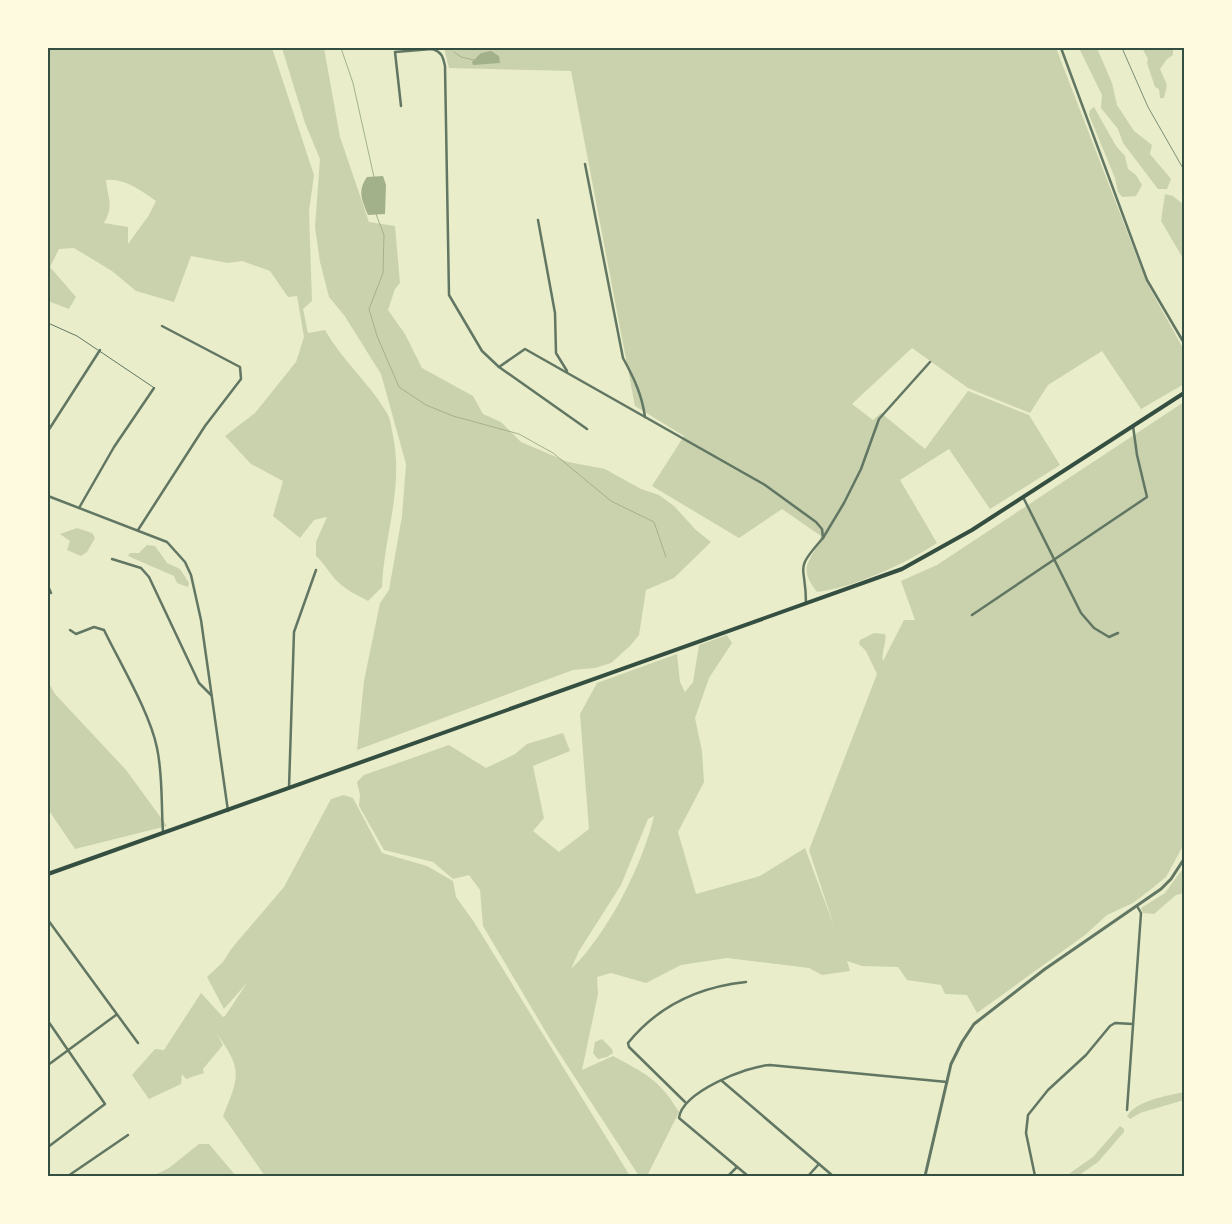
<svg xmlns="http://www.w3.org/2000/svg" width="1232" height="1224" font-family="'Alegreya Sans',sans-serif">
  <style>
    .green { fill: #cad2ad; fill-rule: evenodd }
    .water { fill: #a3b18a }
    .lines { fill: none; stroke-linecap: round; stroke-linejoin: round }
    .stream { stroke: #a3b18a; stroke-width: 1 }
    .service { stroke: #617663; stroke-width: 1 }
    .minor { stroke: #617663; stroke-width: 2.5 }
    .tertiary { stroke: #617663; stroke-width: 3 }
    .secondary { stroke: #344e41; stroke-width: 4 }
    .rail { stroke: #7c8e77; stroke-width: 1 }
    .neatline { fill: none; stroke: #344e41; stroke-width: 2 }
  </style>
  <rect width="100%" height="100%" fill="#e9edc9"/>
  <g class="green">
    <path d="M48,48h224l42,127 -5,36 3,90 -9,8 5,24 17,-3c17,30 44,53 62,83 3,5 4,12 5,18 13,55 -8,103 -10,156l-14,14c-11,-6 -22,-11 -31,-20 -8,-8 -12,-17 -21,-25v-14l11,-25 -13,3 -14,18 -27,-22 10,-35 -32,-17 -26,-28 30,-23 41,-51 8,-25 -7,-41 -9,1 -18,-26 -28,-10 -14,2 -37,-7 -17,46 -38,-11 -24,-20 -38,-23 -15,1 -9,18 26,30 -7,12 -21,-8zM106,180c18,-2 36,11 50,21l-7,14 -21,29v-17l-24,-4c10,-17 4,-24 2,-43z"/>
    <polygon points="282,48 324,48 340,137 369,222 395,226 400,283 395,289 388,310 405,334 422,368 473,396 483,414 501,422 521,442 568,462 605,469 641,489 659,495 674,506 696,530 711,542 674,578 646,590 639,635 630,646 611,663 595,668 573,670 357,750 364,681 380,603 389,590 402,516 406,464 381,374 344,315 329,297 320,262 315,227 320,159 305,123"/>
    <path d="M444,48h612l91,235 37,67v34l-43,25 -39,-58 -54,34 -18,28 -62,-25 -56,-40 -60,56 21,16 8,-7 44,36 43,-58 61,24 31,50 -70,44 -41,-60 -49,31 37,63c-30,20 -84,45 -120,49 -21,-27 -5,-29 4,-56l-39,-27 -43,29 -87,-52 32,-50 -49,-30 -64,-335 -122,-3z"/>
    <polygon points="1079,48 1097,48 1112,83 1117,105 1134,131 1152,145 1150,154 1171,179 1167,189 1158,189 1123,143 1118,129 1101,108 1102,95"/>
    <polygon points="1142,48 1173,48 1173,55 1167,59 1160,69 1167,85 1164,98 1160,98 1159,89 1155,87 1147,63 1148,59"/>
    <polygon points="1094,107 1116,146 1125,156 1128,169 1136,175 1142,185 1136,196 1122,197 1118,192 1115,178 1089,115 1090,110"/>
    <polygon points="1165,194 1173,196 1184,205 1184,260 1161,221"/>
    <path d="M1184,402v442l-18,33 -16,13 -17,13 -26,12 -22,20 -108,78 -10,-18 -22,-1 -4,-9 -34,-5 -9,-13 -36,-1 -15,-5 3,10 -28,4 -13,-7 -82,-10 -46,7 -35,18 -35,-10 -14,4 1,17 -16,76 31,-14c33,18 46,23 66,56l-32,64h-8l-89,-137 -67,-113 -3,-36 -11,-15 -16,4 -20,-17 -49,-12 -25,-44 1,-11 -3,-13 7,-7 85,-30 37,23 29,-14 12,-10 36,-11 7,18 -37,15 11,52 -11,13 26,21 30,-23 -9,-115 17,-31 80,-29 3,28 5,10 8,-10 6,-37 28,-10 5,8 -23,35 -14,40 7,33 2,31 -26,50 18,62 64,-18 45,-28 29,78 -25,-76 68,-176 -11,-23 -7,-7 1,-4 14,-7 11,1c2,10 -4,17 -2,27l21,-41h11l-14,-39 36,-16zM654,816c-11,48 -47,119 -83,153l8,-18 42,-66 27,-66z"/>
    <polygon points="77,528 92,533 95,538 87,552 81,556 67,550 70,541 60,534"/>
    <polygon points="147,545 155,546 167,563 180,569 189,583 188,587 177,583 174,576 128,556 130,553 139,553"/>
    <polygon points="48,682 55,694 126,770 167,826 75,849 48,809"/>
    <path d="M344,795l9,3 29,55 45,13 26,15 3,16 18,25 156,254h-365l-42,-60c16,-39 20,-46 -6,-82l6,11 -20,24 1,4 -18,6 -4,-5 -1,10 -32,15 -17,-24 23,-26 9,1 37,-57 22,24 2,-1 22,-33 -23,26 -17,-32 16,-15 9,-14 52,-61 47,-88z"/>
    <polygon points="1184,867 1184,893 1176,895 1154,914 1143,913 1141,908 1165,893"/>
    <polygon points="602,1039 612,1049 613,1053 607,1057 598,1059 593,1053 595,1042"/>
    <path d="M1184,1092v8l-44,13 -10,6 -3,-3c10,-16 40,-20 57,-24z"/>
    <polygon points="1120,1126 1124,1129 1124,1132 1098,1162 1078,1176 1066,1176 1093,1157"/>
    <polygon points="199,1144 209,1144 236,1176 153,1176 169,1168"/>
  </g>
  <g class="water">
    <polygon points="491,51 499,56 500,63 473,65 472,62 481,53"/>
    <path d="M383,176l3,9 -1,29 -17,1c-6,-15 -11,-24 -1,-38z"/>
  </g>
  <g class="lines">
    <g class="stream">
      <polyline points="341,48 353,83 374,177"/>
      <polyline points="454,52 461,57 474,60"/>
      <polyline points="376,214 384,235 383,273 369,309 377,336 399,387 426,405 453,416 519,434 553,453 611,501 654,522 666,557"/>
    </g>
    <polyline class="service" points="48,323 77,336 153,387"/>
    <g class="minor">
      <polyline points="1061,48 1147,280 1184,343"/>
      <path d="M401,106l-6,-54 37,-3c10,3 11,8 13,17l4,229 33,56 17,16 88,62"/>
      <path d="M585,164l38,194c11,20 19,37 22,59"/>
      <polyline points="538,220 555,313 556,353 567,371"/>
      <path d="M499,367l26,-18 240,136 51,37 6,7 1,9c-30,34 -17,25 -17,65"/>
      <polyline points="48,431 100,350"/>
      <polyline points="48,496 167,542 185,562 191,575 201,620 228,811"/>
      <polyline points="1023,497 1081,613 1094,628 1109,637 1118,633"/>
      <polyline points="79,508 114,447 154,388"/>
      <polyline points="138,530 205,426 241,379 240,367 162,326"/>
      <polyline points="823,538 844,503 861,469 879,419 930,362"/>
      <polyline points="48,541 48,546"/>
      <polyline points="112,559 141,568 149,577 199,683 211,695"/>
      <polyline points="48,586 51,593"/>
      <polyline points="972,615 1147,497 1137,455 1133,426"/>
      <path d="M70,630l6,4 18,-7 10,3c16,33 46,83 53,118 6,28 4,56 6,84"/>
      <polyline points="289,788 294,632 316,570"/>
      <polyline points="48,920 138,1043"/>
      <polyline points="48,1021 105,1104 48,1147"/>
      <polyline points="48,1065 116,1015"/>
      <polyline points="722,1081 833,1176"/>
      <path d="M685,1102l-56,-55 -1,-4c30,-37 70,-56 118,-61"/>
      <polyline points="1127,1110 1141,913 1137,906"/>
      <polyline points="68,1176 128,1135"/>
      <polyline points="728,1176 737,1167"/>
      <path d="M748,1176l-69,-58c3,-26 68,-52 91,-53l177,17"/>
      <polyline points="808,1176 819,1164"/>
      <polyline points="1035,1176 1026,1133 1028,1115 1048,1090 1086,1055 1110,1026 1115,1023 1133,1024"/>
    </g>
    <polyline class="tertiary" points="925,1176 951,1064 962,1042 974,1024 1045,969 1161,889 1171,879 1184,859"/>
    <polyline class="secondary" points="48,874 902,569 972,530 1184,393"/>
    <polyline class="rail" points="1122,48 1148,107 1184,170"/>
  </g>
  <rect width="1232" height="1224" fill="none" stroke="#fefae0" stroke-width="98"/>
  <rect x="49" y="49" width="1134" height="1126" class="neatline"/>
</svg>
